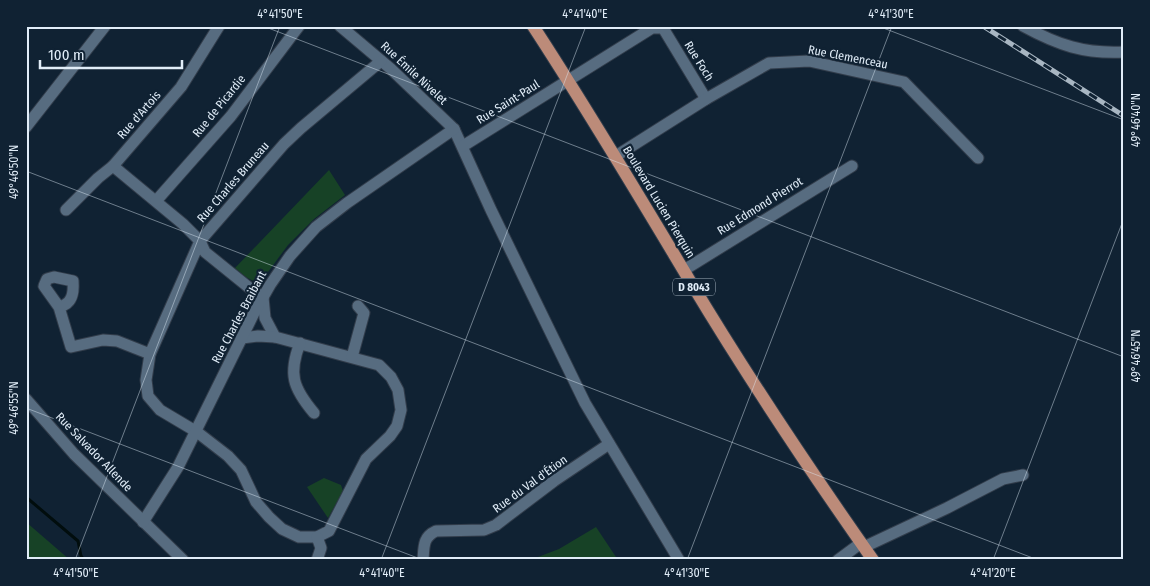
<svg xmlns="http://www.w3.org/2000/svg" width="1150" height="586" font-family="'Fira Sans Condensed',sans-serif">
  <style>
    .green { fill: #174226 }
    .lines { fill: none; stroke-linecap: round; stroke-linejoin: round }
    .stream { stroke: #010d0d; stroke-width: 3 }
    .minor-casing { stroke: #323d4b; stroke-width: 13 }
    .major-casing { stroke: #323d4b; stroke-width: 14 }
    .minor { stroke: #576c80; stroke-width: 11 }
    .major { stroke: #bc8b79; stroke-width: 12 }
    .rail-casing { stroke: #a8b6c2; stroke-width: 5 }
    .rail { stroke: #102233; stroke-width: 3; stroke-dasharray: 9; stroke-linecap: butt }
    .ticks { fill: none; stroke: #e1edf8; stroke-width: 1; stroke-opacity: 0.45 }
    .labels { text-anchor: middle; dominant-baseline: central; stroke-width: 4.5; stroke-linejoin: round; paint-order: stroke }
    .shield { fill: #102233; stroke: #a2b0bd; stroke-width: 1 }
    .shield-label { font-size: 11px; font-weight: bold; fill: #e1edf8 }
    .street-label { font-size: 12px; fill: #e1edf8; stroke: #102233 }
    .neatline { fill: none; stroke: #e1edf8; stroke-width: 2 }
    .ticks-label { font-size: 12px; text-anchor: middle; fill: #e1edf8 }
  </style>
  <rect width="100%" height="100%" fill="#102233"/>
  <g class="green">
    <path d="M329,170l16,25 -31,24 -26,26 -26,35c-10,5 -19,-6 -27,-12z"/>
    <polygon points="324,478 341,485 343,491 328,518 307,487"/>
    <polygon points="26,522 70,560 26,560"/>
    <polygon points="596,527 618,560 530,560 559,549"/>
  </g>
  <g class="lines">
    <polyline class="stream" points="26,497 78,541 81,556 84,560"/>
    <defs>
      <g id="minor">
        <polyline points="340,26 391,69 454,129 491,210 585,403 679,560"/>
        <path d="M1023,26c35,19 61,28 101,26"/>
        <polyline points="26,127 105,26"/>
        <polyline points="463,146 652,28 663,28 706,99"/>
        <polyline points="616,156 706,99 769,63 809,61 904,82 978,158"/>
        <polyline points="113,166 183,224 200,241 205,252 252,290 263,297 265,318 275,337 379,365 391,377 398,390 401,410 397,426 390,436 366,459 329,531 317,537 299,537 282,529 269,517 256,502 241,470 228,456 197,432 160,410 148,396 146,380 150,354 200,241 284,144 301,128 381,61"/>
        <polyline points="156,201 231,116 299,26"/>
        <polyline points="66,210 98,178 113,166 181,87 219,26"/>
        <polyline points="684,270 852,166"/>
        <path d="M59,307l-15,-21 3,-7 7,-2 19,4c1,13 -1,23 -14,26l12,40 32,-7 14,1 33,13"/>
        <polyline points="242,338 258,336 275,337"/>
        <path d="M300,343c-12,31 -7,45 14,70"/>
        <polyline points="352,357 364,313 358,306"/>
        <polyline points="26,399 74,454 183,560"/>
        <polyline points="143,522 178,467 254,313 270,285 290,256 316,227 347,203 454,129"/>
        <polyline points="317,537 321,548 317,560"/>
        <polyline points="864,547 947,508 1003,479 1023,475"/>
        <path d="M423,560c1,-14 0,-23 13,-29l48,-1 12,-5 58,-44 55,-37"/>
        <polyline points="838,560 861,543"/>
      </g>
      <path id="major" d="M533,26c55,84 106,170 157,255 57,95 119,188 183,279"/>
    </defs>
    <use href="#minor" class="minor-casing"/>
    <use href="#major" class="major-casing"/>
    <use href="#minor" class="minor"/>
    <use href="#major" class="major"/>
    <defs>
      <polyline id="rail" points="983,26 1124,116"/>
    </defs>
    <use href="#rail" class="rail-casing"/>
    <use href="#rail" class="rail"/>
  </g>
  <path class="ticks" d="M263,26l861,331M878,26l246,94M26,171l1012,389M26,408l397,152M75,560l205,-534M381,560l205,-534M687,560l205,-534M993,560l131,-342"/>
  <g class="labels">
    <rect class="shield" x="673" y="278.5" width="42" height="17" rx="4"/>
    <g class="shield-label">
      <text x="694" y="287">D 8043</text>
    </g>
    <g class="street-label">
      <text transform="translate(848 57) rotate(11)">Rue Clemenceau</text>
      <text transform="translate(699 61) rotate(58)">Rue Foch</text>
      <text transform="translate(414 73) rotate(43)">Rue Émile Nivelet</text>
      <text transform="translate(508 102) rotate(-32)">Rue Saint-Paul</text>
      <text transform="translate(219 106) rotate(-51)">Rue de Picardie</text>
      <text transform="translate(139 115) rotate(-49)">Rue d'Artois</text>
      <text transform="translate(233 182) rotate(-49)">Rue Charles Bruneau</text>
      <text transform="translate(659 202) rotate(59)">Boulevard Lucien Pierquin</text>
      <text transform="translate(760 206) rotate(-32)">Rue Edmond Pierrot</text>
      <text transform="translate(239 317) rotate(-62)">Rue Charles Braibant</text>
      <text transform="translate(94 452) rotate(46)">Rue Salvador Allende</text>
      <text transform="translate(530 484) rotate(-36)">Rue du Val d'Étion</text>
    </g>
  </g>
  <rect width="1150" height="586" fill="none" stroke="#102233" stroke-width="55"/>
  <path d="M40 60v8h142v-8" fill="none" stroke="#e1edf8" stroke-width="2.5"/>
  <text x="48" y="60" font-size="15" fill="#e1edf8" stroke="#102233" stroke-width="4" paint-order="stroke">100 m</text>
  <rect x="28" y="28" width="1094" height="530" class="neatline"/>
  <g class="ticks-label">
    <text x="280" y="18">4°41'50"E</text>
    <text x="585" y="18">4°41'40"E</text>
    <text x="891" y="18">4°41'30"E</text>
    <text transform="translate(1136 120) rotate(-90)" y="4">49°46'40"N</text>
    <text transform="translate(14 172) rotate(-90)" y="4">49°46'50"N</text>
    <text transform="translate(1136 356) rotate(-90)" y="4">49°46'45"N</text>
    <text transform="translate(14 408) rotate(-90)" y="4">49°46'55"N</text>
    <text x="76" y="577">4°41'50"E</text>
    <text x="382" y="577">4°41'40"E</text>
    <text x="687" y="577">4°41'30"E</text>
    <text x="993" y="577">4°41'20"E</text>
  </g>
</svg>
